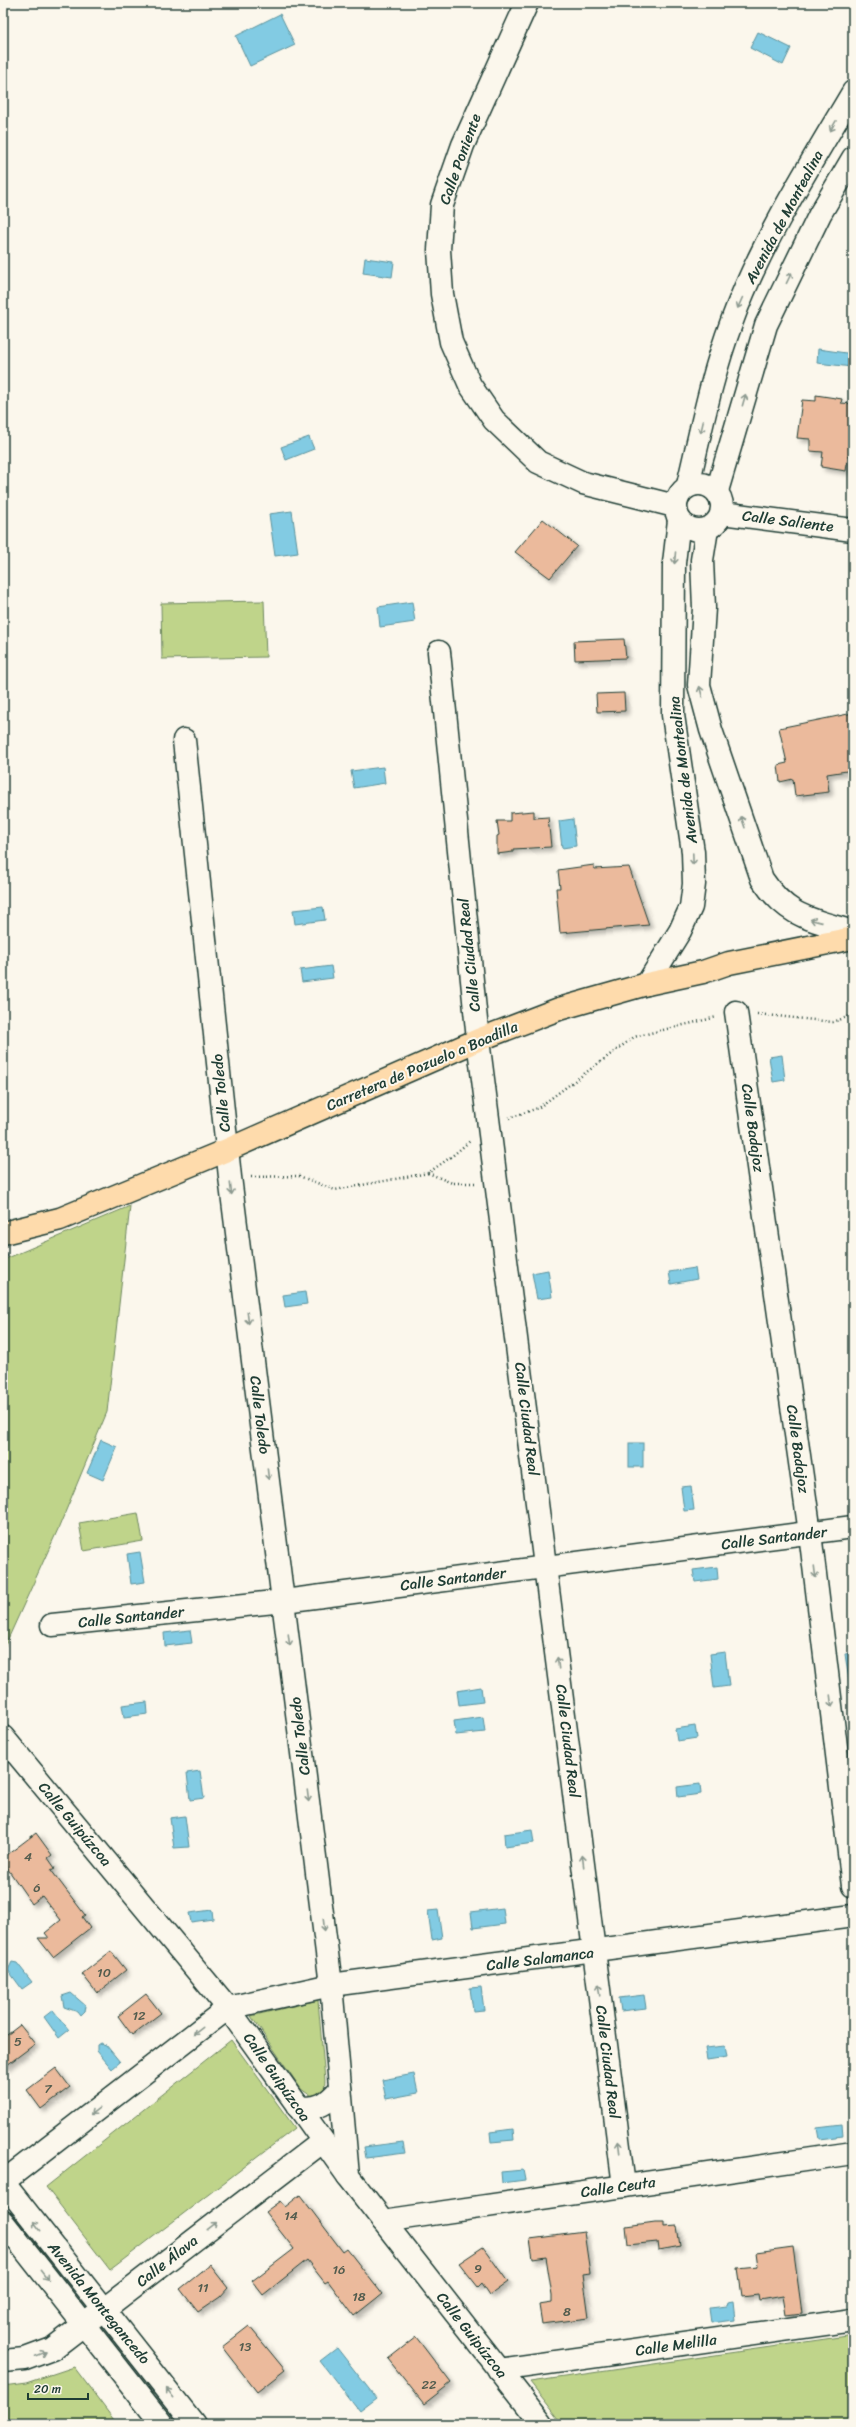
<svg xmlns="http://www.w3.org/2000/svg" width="856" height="2427" font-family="Sriracha,sans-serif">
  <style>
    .green { fill: #bfd48a; stroke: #6f885f }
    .water { fill: #82cbe3; stroke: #5a929d }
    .building { fill: #ebba9c; stroke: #1f3d34; filter: url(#shadow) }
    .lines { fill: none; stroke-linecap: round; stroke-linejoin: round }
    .minor-casing { stroke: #1f3d34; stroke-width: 25 }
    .major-casing { stroke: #1f3d34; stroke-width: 25 }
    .path { stroke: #1f3d34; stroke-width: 2.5; stroke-dasharray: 1 3; stroke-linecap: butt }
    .minor { stroke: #fbf7ec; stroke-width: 22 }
    .major { stroke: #fedbac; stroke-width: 22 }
    .oneway { stroke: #8d9a90 }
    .labels { text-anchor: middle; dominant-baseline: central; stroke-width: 4; stroke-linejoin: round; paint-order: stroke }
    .number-label { font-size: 13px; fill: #525c4e }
    .street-label { font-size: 15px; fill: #1f3d34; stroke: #fbf7ec }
  </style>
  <defs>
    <filter id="shadow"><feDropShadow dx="3.5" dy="3.5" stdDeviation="2" flood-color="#0004"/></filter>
  </defs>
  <rect width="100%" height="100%" fill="#fbf7ec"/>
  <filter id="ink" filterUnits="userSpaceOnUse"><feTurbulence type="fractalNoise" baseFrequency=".025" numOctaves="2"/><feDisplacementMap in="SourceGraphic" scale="8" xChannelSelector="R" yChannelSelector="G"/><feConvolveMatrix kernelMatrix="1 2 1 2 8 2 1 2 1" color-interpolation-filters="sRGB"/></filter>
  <g filter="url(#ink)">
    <g class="green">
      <polygon points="264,601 266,657 162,659 161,603"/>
      <polygon points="130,1206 107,1412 59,1527 3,1650 3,1260"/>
      <polygon points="138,1513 143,1541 84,1551 79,1523"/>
      <polygon points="318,2000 325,2081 324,2093 311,2096 301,2089 251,2016"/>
      <polygon points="231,2040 295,2128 110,2270 46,2187"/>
      <polygon points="853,2335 853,2424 563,2424 530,2382"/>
      <polygon points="74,2367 117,2424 3,2424 3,2386 26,2383"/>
    </g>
    <g class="water">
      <polygon points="280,14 295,45 250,66 236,36"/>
      <polygon points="758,32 791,48 783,65 750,48"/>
      <polygon points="365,258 394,262 392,277 363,273"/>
      <polygon points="818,349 853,354 852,367 817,363"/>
      <polygon points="309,437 314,449 286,460 281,447"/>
      <polygon points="292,511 298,553 275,556 269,514"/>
      <polygon points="412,602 415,622 380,627 378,607"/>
      <polygon points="383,767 385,783 354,788 351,771"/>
      <polygon points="573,819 576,846 562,848 559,821"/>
      <polygon points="323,907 325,920 295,924 293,910"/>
      <polygon points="331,966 333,978 302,982 300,970"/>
      <polygon points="782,1055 785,1080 773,1082 769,1057"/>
      <polygon points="695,1268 697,1279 671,1284 669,1272"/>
      <polygon points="548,1270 552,1297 537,1299 532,1273"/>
      <polygon points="305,1292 307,1304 285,1307 283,1295"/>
      <polygon points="101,1440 117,1447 103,1480 87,1473"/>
      <rect x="629" y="1443" width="14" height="24"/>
      <polygon points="691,1486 694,1510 684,1511 681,1487"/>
      <polygon points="140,1552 145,1582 131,1584 127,1554"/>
      <polygon points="717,1567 718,1579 695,1582 693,1570"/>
      <polygon points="190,1630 192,1643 165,1646 164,1633"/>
      <polygon points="725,1652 729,1686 714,1688 710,1654"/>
      <polygon points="853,1653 853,1687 850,1688 845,1654"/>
      <polygon points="481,1687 483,1702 459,1705 457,1691"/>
      <polygon points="147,1702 148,1714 124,1717 122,1705"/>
      <polygon points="483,1717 485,1732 456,1735 454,1721"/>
      <polygon points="695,1726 697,1738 677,1741 675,1729"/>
      <polygon points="200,1771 204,1798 190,1800 187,1773"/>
      <polygon points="700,1784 701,1794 678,1797 677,1787"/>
      <polygon points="185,1816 189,1847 174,1848 170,1818"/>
      <polygon points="532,1830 534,1843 505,1847 504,1834"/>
      <polygon points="503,1908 505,1924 473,1928 471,1912"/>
      <polygon points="212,1910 213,1919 191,1922 189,1913"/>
      <polygon points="438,1910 442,1938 432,1940 428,1911"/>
      <polygon points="12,1962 17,1963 32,1982 22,1989 8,1970"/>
      <polygon points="481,1987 484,2010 473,2011 470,1988"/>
      <polygon points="71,1993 86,2006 85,2012 81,2016 78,2012 64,2007 62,1996"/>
      <polygon points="644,1995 646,2008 621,2011 619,1998"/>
      <polygon points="53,2010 69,2030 59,2038 44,2017"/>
      <polygon points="100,2043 106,2045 120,2062 112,2069 97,2051 97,2045"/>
      <polygon points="725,2046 727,2057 707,2060 705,2048"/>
      <polygon points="414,2074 418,2093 386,2099 382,2080"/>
      <polygon points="842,2125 843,2136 819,2139 817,2128"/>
      <polygon points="513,2129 514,2140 491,2142 490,2132"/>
      <polygon points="403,2142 405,2153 366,2158 364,2147"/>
      <polygon points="523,2170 525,2180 502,2183 501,2172"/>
      <polygon points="733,2302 735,2320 711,2323 709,2308 726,2306 727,2303"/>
      <polygon points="337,2348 376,2398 359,2411 320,2361"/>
    </g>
    <g class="building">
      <polygon points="816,395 842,399 841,403 853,404 853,457 848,456 846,471 821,467 823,452 810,451 810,439 797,438 802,400 816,401"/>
      <polygon points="543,519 577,546 550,578 515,552"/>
      <polygon points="624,639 626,658 575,660 574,641"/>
      <polygon points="624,693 625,711 597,712 596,694"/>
      <polygon points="853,713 853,770 827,774 829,792 795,796 793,779 780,782 778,765 787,763 779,728"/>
      <polygon points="534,811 534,818 548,817 551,847 513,849 513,852 497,854 497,836 499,835 497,821 510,821 510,813"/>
      <polygon points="594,865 594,869 629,867 649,925 560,933 556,888 560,888 558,870"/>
      <polygon points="36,1833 52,1855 48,1858 55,1868 51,1870 85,1915 82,1917 90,1928 53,1957 38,1938 49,1938 45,1933 61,1920 42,1896 32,1904 3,1862 3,1858"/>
      <polygon points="111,1951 126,1970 97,1993 82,1974"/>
      <polygon points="146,1994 161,2013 132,2035 118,2016"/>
      <polygon points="20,2025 35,2044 3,2068 3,2038"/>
      <polygon points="56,2068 70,2087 41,2109 27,2090"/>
      <polygon points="300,2195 343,2252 347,2249 382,2294 354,2316 328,2281 325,2283 307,2260 263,2295 252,2281 294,2249 265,2212 280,2201 285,2207"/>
      <polygon points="655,2222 664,2222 664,2227 677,2226 680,2246 658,2250 657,2242 628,2245 626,2226"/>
      <polygon points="584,2232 590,2273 583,2274 589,2318 542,2324 539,2305 552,2303 552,2295 546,2257 533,2259 530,2239"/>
      <polygon points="483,2247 508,2282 490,2295 482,2283 478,2287 459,2263"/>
      <polygon points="793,2247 802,2313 786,2315 783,2296 759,2300 758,2294 742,2296 738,2269 758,2267 756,2252"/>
      <polygon points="210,2265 228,2288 220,2297 198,2312 180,2289"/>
      <polygon points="249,2326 285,2370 257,2392 222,2347"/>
      <polygon points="416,2337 451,2383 424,2404 388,2359"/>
    </g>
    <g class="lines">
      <defs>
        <g id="minor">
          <polyline points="527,3 463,145 442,205 439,250 442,294 451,342 470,385 494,420 538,462 583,483 675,506"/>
          <circle cx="699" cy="507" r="23"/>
          <path d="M688,485c13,-55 24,-111 44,-164 28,-77 79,-158 121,-229"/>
          <polyline points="717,491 766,325 820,214 853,158"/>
          <polyline points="722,513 853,530"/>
          <path d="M707,529l-5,31 2,48 -5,77 12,45 51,149c26,39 49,40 91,53"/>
          <polyline points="439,652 478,1040 624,2186"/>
          <polyline points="184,740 230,1177 331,1985 348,2176"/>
          <polyline points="647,984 680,931 691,907 694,884 693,852 673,715 674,563 679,520"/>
          <polyline points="736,1012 810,1533 853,1886"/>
          <polyline points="52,1625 284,1601 853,1527"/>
          <polyline points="3,1737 228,2008 348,2176 542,2424"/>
          <path d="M298,2107c20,3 29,-3 42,-18"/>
          <polyline points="383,2221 853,2153"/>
          <polyline points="3,2222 162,2424"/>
          <polyline points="3,2361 25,2359 52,2349 322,2142"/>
          <polyline points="499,2370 853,2320"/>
          <polyline points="194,2424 3,2182 228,2008 331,1985 853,1916"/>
        </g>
        <polyline id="major" points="3,1233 60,1219 227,1150 478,1040 559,1009 647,984 703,972 729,963 853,938"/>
      </defs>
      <use href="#minor" class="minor-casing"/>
      <use href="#major" class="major-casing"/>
      <g class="path">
        <polyline points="757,1014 833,1022 853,1015"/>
        <polyline points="509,1118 538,1108 634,1037 717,1017"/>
        <polyline points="428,1173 452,1183 475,1183"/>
        <polyline points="251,1177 299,1176 335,1190 428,1173 451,1157 470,1141"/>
        <polyline points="3,1257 9,1255"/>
      </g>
      <use href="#minor" class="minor"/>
      <use href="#major" class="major"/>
    </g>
    <defs><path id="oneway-shaft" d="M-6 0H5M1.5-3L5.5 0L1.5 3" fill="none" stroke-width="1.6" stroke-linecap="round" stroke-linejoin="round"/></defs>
    <g class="oneway">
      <use href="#oneway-shaft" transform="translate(833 126) rotate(120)"/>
      <use href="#oneway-shaft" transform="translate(789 278) rotate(-64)"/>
      <use href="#oneway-shaft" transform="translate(740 303) rotate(114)"/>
      <use href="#oneway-shaft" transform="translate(744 400) rotate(-74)"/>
      <use href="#oneway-shaft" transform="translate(702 427) rotate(103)"/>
      <use href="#oneway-shaft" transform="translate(675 558) rotate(95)"/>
      <use href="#oneway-shaft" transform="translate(701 692) rotate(-105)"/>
      <use href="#oneway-shaft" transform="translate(743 822) rotate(-109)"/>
      <use href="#oneway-shaft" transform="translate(693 859) rotate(88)"/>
      <use href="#oneway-shaft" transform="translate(816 921) rotate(-165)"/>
      <use href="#oneway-shaft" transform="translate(231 1189) rotate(83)"/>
      <use href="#oneway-shaft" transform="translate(248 1318) rotate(83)"/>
      <use href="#oneway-shaft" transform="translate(268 1474) rotate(83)"/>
      <use href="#oneway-shaft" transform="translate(815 1572) rotate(83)"/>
      <use href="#oneway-shaft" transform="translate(289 1640) rotate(83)"/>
      <use href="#oneway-shaft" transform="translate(558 1663) rotate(-97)"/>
      <use href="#oneway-shaft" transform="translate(831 1701) rotate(83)"/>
      <use href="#oneway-shaft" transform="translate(308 1796) rotate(83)"/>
      <use href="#oneway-shaft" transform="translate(583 1861) rotate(-97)"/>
      <use href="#oneway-shaft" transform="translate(324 1925) rotate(83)"/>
      <use href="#oneway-shaft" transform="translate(599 1990) rotate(-97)"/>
      <use href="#oneway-shaft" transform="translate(198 2031) rotate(142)"/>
      <use href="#oneway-shaft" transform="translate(95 2111) rotate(142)"/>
      <use href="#oneway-shaft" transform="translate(619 2147) rotate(-97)"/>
      <use href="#oneway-shaft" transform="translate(37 2226) rotate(-128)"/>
      <use href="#oneway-shaft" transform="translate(212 2226) rotate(-38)"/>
      <use href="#oneway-shaft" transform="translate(45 2275) rotate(52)"/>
      <use href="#oneway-shaft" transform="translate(41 2354) rotate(-22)"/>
      <use href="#oneway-shaft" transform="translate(170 2393) rotate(-128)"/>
    </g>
  </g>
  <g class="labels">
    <g class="number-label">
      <text x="28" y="1856">4</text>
      <text x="37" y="1887">6</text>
      <text x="104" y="1972">10</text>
      <text x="139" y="2015">12</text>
      <text x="18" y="2041">5</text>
      <text x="48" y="2088">7</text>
      <text x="291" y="2215">14</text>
      <text x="478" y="2268">9</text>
      <text x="339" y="2269">16</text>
      <text x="203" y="2287">11</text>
      <text x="359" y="2296">18</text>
      <text x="567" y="2311">8</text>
      <text x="245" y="2346">13</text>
      <text x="429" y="2384">22</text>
    </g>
    <g class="street-label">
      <text transform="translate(460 159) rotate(-70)">Calle Poniente</text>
      <text transform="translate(784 217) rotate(-62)">Avenida de Montealina</text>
      <text transform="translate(788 521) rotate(7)">Calle Saliente</text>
      <text transform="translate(683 770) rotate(-97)">Avenida de Montealina</text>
      <text transform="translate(469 955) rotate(-96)">Calle Ciudad Real</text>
      <text transform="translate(422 1066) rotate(-23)">Carretera de Pozuelo a Boadilla</text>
      <text transform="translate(221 1093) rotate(-96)">Calle Toledo</text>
      <text transform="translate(753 1128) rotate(82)">Calle Badajoz</text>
      <text transform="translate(260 1415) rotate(83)">Calle Toledo</text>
      <text transform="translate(527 1419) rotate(83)">Calle Ciudad Real</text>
      <text transform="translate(798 1449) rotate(82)">Calle Badajoz</text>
      <text transform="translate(774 1538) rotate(-7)">Calle Santander</text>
      <text transform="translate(453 1579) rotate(-7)">Calle Santander</text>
      <text transform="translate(131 1617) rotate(-6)">Calle Santander</text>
      <text transform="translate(300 1736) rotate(-97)">Calle Toledo</text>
      <text transform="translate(568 1741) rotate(83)">Calle Ciudad Real</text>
      <text transform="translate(75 1824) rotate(50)">Calle Guipúzcoa</text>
      <text transform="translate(540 1959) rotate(-7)">Calle Salamanca</text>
      <text transform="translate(608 2062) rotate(83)">Calle Ciudad Real</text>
      <text transform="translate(277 2077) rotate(55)">Calle Guipúzcoa</text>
      <text transform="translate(618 2187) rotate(-8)">Calle Ceuta</text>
      <text transform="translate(167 2261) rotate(-38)">Calle Álava</text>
      <text transform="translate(99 2303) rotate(51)">Avenida Montegancedo</text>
      <text transform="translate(472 2335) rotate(52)">Calle Guipúzcoa</text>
      <text transform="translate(676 2345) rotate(-8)">Calle Melilla</text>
    </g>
  </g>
  <rect width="856" height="2427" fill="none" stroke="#fbf7ec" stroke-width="16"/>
  <rect x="8" y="8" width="840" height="2411" fill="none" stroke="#1f3d34" stroke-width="1.5" filter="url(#ink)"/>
  <path d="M28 2393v6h60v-6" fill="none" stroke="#1f3d34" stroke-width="2"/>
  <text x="34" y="2393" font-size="12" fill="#1f3d34" stroke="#fbf7ec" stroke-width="3" paint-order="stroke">20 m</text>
</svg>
